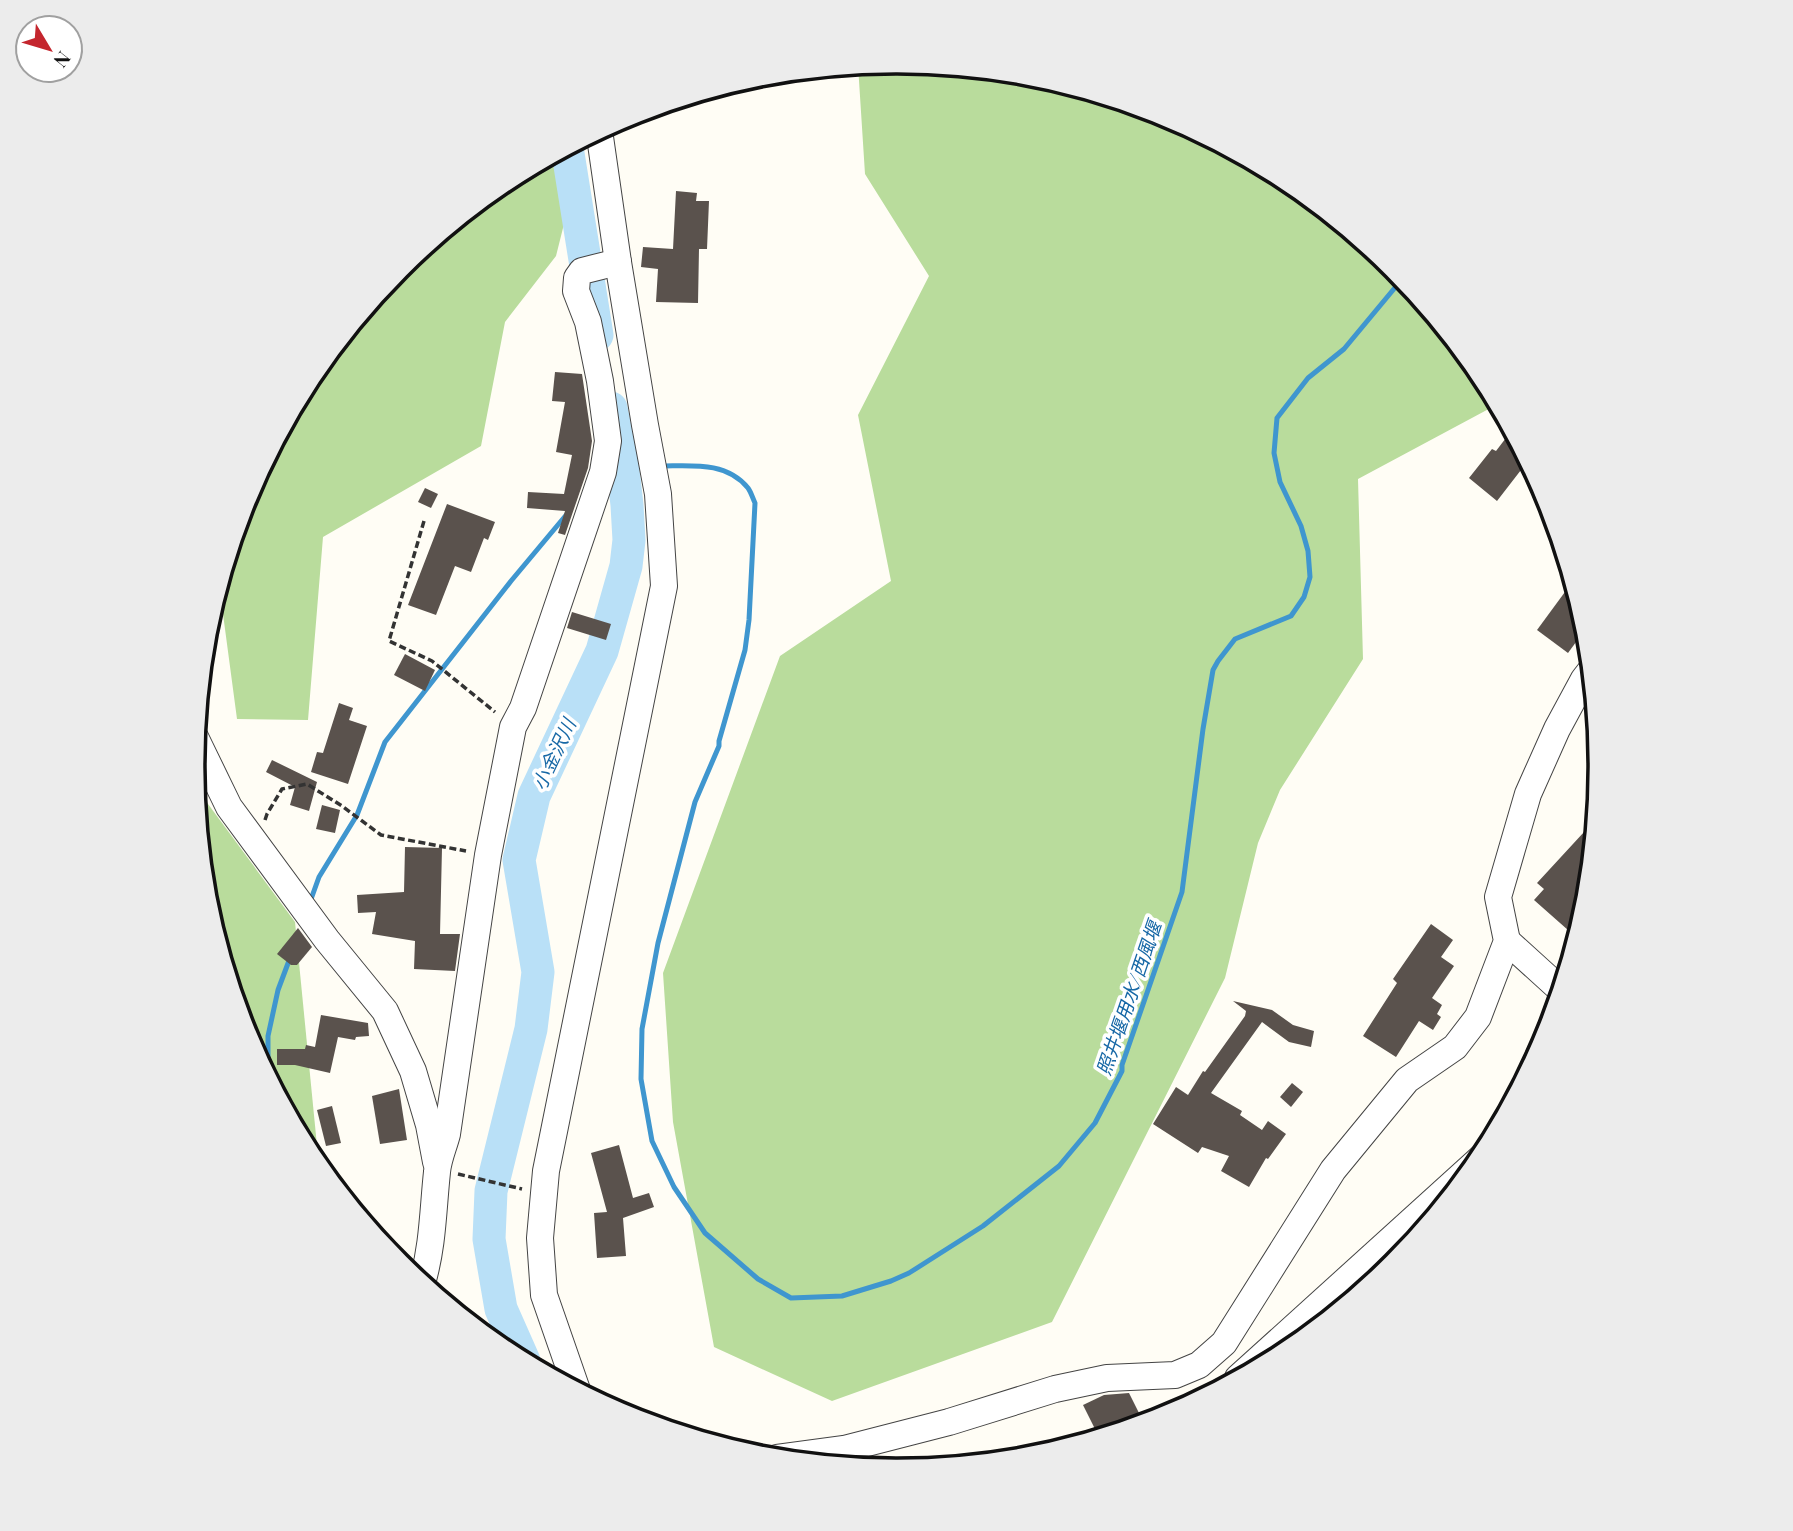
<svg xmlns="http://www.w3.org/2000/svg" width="1793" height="1531" font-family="'Playfair Display','Noto Sans JP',serif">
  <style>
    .forest { fill: #b9dc9c }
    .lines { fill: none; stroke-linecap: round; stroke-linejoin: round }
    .stream { stroke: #3f96cf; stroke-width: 5 }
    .river { stroke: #b9e0f7; stroke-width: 33 }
    .building { fill: #5a524d }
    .minor-casing { stroke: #444; stroke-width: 28 }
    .path { stroke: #333; stroke-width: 3.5; stroke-dasharray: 7 3.5; stroke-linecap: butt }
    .minor { stroke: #fff; stroke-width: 26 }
    .labels { text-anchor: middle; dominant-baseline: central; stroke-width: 7; stroke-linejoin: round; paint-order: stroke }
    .water-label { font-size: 19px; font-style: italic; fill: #1768a6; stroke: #fff }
    .rim { fill: none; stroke: #111; stroke-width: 3.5 }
  </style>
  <rect width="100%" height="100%" fill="#fffdf5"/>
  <g class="forest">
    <polygon points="897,61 1034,75 1166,115 1288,180 1395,268 1482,375 1498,404 1358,479 1363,659 1280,790 1258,843 1225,978 1052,1322 832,1401 714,1347 673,1122 663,973 780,656 891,581 858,415 929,276 865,174 858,65"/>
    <polygon points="581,139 582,152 556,256 505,322 481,446 323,537 308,720 237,719 219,584 246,496 311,374 399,267 506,180"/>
    <polygon points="194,785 295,922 319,1166 311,1156 246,1035 206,902"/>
  </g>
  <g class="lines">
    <g class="stream">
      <path d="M660,466c31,0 66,-5 88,22 3,4 5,11 7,15l-6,117 -4,30 -26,91v5l-24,56 -37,141 -16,86 -1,50 11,62 22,46 31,46 53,46 33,19 51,-2 49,-15 18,-8 74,-47 76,-60 36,-43 27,-52v-6l60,-173 21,-163 10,-59 5,-9 17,-22 56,-23 13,-19 6,-20 -2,-26 -7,-25 -21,-44 -6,-29 3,-35 31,-40 36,-29 59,-71"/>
      <polyline points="613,472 622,461 646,466"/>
      <polyline points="310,902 319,877 357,815 385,742 511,581 567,514"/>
      <polyline points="268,1077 268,1036 278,990 290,958"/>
    </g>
    <g class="river">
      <polyline points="567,147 597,335"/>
      <polyline points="524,1361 501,1309 489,1239 491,1191 531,1029 538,972 519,860 534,796 602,651 626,566 629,540 627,505 622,461 611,408"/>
    </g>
  </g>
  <g class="building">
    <polygon points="676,191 697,193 696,201 709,201 707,249 699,249 698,303 656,302 658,269 641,267 643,247 673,249"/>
    <polygon points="555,372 582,374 592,441 588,468 565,535 558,533 565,511 527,508 528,492 564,494 572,455 556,452 565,402 552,401"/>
    <polygon points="1512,430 1528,461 1497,501 1469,478 1492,449 1496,451"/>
    <polygon points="425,488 438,494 431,508 418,502"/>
    <polygon points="447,504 495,522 488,540 484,538 471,572 455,566 436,615 408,605"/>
    <polygon points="1573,581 1587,627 1568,653 1537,630"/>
    <polygon points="572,612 611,624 606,640 567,628"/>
    <polygon points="405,654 435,670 425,691 394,675"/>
    <polygon points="339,703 353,708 349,720 367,726 348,784 311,772 317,752 323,753"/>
    <polygon points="272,760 317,782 309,811 290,805 295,787 266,772"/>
    <polygon points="322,805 340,810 335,833 316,829"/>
    <polygon points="1596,819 1587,903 1577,938 1534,900 1544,889 1537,883"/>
    <polygon points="405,847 442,848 440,934 460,934 455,971 414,969 415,941 372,934 376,912 358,913 357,895 404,892"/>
    <polygon points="1431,924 1453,940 1441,957 1454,966 1432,998 1442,1005 1437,1014 1441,1017 1433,1030 1419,1021 1396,1057 1363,1036 1397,983 1393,979"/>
    <polygon points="298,928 312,947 297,965 291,965 277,954"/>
    <polygon points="1233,1001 1272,1010 1293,1025 1314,1031 1311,1047 1289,1042 1262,1022 1211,1093 1242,1111 1240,1115 1262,1130 1268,1121 1286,1134 1268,1159 1266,1158 1249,1187 1221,1171 1229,1156 1202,1147 1198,1153 1153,1124 1176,1087 1188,1095 1203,1071 1205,1072 1245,1016 1246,1011"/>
    <polygon points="321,1015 368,1023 369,1036 356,1037 355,1040 338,1037 330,1073 295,1065 277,1065 277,1049 305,1049 306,1045 315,1047"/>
    <polygon points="1292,1083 1303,1092 1291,1107 1280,1097"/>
    <polygon points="399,1089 407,1140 380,1144 372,1096"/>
    <polygon points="332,1106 341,1143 326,1146 317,1110"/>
    <polygon points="619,1145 633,1198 649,1193 654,1207 623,1218 626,1256 597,1258 594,1213 607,1212 591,1153"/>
    <polygon points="1129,1393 1139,1413 1097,1433 1083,1405 1104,1395"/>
  </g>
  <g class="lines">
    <defs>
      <g id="minor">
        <polyline points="195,737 229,807 327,940 385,1011 413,1071 429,1125 436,1162"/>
        <polyline points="1507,941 1561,990"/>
        <path d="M422,1283c11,-37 11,-74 15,-111 1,-13 7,-26 10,-38l41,-279 25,-128 10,-19 80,-236 5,-31 -8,-60 -12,-59 -12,-31 1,-13 5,-7 36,-9"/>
        <polyline points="1238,1378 1481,1158"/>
        <polyline points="577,1390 544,1295 540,1238 546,1171 664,586 658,494 645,425 618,262 599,130"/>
        <polyline points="777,1458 844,1449 949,1422 1055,1389 1107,1378 1175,1375 1199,1365 1224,1343 1333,1170 1407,1080 1455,1047 1478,1017 1507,941 1498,897 1528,794 1557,729 1584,679 1591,670"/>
      </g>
    </defs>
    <use href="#minor" class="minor-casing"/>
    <g class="path">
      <polyline points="424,521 389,641 432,661 495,712"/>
      <polyline points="265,820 267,814 282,789 307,784 342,806 381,835 466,851"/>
      <polyline points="458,1174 522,1189"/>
    </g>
    <use href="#minor" class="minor"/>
  </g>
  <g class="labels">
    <g class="water-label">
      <text transform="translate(553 754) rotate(-65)">小金沢川</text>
      <text transform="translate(1128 998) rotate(-71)">照井堰用水/西風堰</text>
    </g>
  </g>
  <path d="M0 0H1793V1531H0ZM896 74H897A691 691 0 0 1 1588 765V767A691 691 0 0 1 897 1458H896A691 691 0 0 1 205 767V765A691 691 0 0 1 896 74Z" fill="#ececec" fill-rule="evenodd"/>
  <path class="rim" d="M896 74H897A691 691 0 0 1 1588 765V767A691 691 0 0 1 897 1458H896A691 691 0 0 1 205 767V765A691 691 0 0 1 896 74Z"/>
  <g transform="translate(49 49) rotate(128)"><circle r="33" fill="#ffffff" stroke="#a0a0a0" stroke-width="2"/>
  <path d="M0-5L12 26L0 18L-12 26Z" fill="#c4262e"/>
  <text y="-10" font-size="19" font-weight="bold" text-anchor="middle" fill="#111111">N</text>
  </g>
</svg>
